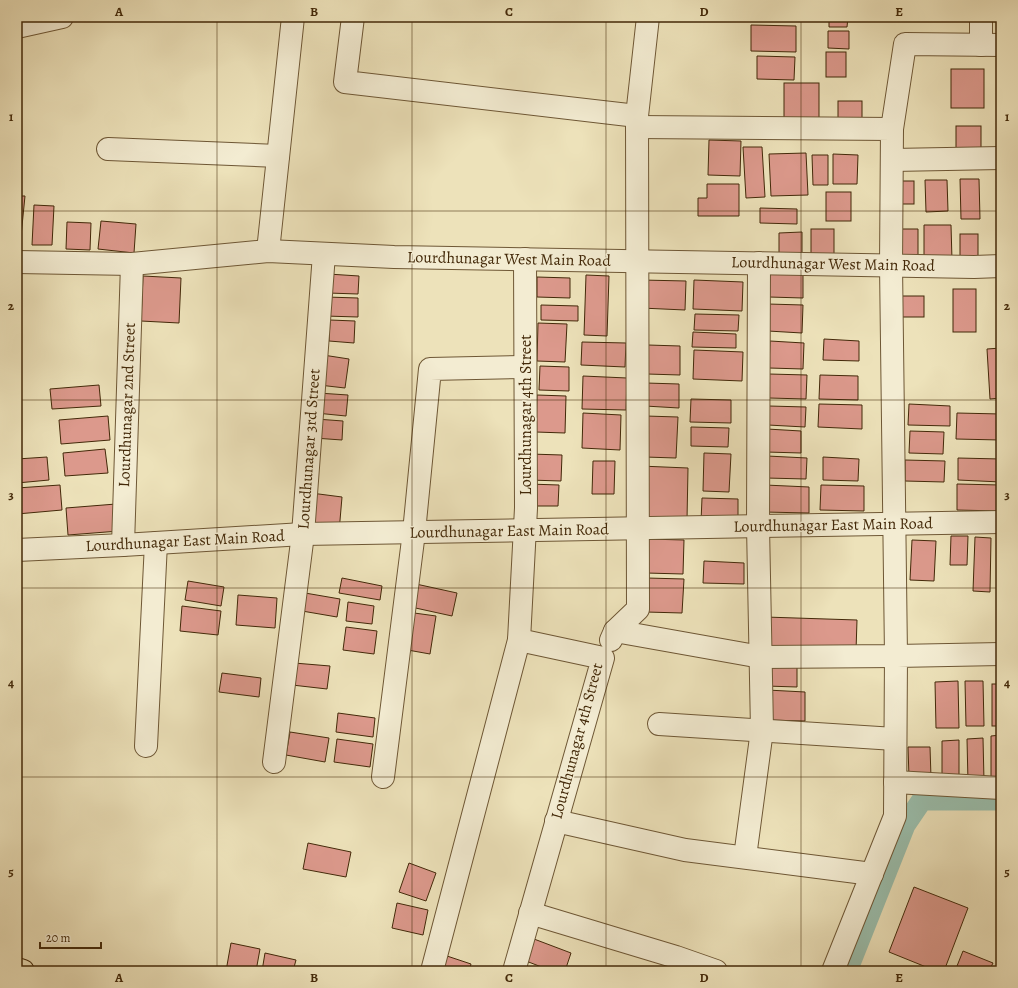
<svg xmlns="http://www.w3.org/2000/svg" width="1018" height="988" font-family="Alegreya,serif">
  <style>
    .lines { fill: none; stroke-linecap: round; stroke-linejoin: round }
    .canal { stroke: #9abeac; stroke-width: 21 }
    .building { fill: #dc998c; stroke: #432909 }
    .street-casing { stroke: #6e5735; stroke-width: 24 }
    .primary-casing { stroke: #432909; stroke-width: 24 }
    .street { stroke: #f3ecd2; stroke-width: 22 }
    .primary { stroke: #ede2ba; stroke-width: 22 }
    .grid { fill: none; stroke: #432909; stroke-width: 1; stroke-opacity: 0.55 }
    .labels { text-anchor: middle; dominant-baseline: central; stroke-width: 3; stroke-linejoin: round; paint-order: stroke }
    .street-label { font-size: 16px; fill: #432909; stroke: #f3ecd2 }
    .neatline { fill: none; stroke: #432909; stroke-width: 1.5 }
    .grid-label { font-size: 13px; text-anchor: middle; font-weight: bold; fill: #432909 }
  </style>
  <rect width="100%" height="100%" fill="#ede2ba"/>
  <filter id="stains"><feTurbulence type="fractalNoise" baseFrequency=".005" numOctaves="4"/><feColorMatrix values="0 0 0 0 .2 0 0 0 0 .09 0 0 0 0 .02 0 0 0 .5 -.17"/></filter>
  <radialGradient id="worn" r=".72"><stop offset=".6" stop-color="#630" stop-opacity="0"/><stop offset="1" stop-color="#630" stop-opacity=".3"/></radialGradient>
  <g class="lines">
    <polyline class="canal" points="847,971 905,825 922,800 1001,800"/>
  </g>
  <g class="building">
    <polygon points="829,17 848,17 847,27 829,27"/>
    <polygon points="751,25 796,26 796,52 751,51"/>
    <polygon points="828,31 849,31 849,49 828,48"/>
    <rect x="826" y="52" width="20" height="25"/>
    <polygon points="757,56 795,57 794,80 757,79"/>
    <rect x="951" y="69" width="33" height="39"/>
    <rect x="784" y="83" width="35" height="35"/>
    <rect x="838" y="101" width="24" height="23"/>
    <rect x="956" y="126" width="25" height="25"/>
    <polygon points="709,140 741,141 740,176 708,175"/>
    <polygon points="743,147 762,147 765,197 746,198"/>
    <polygon points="806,153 808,195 771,196 769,154"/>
    <polygon points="833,154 858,155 857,184 833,184"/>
    <polygon points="812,155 828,155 828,185 813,185"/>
    <polygon points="960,179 979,179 980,219 961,219"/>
    <polygon points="925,180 947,180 948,211 926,212"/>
    <rect x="899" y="181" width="15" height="23"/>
    <polygon points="707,184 739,184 739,216 698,216 698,198 707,198"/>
    <rect x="826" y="192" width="25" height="29"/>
    <polygon points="17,196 25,196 20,246 17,246"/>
    <polygon points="34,205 54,206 52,245 32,245"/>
    <polygon points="760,208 797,209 797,224 760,223"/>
    <polygon points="101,221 136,224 134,253 98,249"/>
    <polygon points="67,222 91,223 90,250 66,249"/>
    <polygon points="924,225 951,225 952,260 924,260"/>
    <rect x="811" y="229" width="23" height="30"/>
    <polygon points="899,229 918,229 918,259 900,259"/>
    <polygon points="802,232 802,258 779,258 779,233"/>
    <rect x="960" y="234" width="18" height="26"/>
    <polygon points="770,271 803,273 803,298 769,297"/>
    <polygon points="328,274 359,276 358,294 328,293"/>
    <polygon points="586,275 609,276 607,336 584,335"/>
    <polygon points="143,276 181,278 179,323 141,321"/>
    <polygon points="537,277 570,278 570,298 537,297"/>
    <polygon points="642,280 686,281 685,310 641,308"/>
    <polygon points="694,280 743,282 742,311 693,309"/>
    <rect x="953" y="289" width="23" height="43"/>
    <rect x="897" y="296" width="27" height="21"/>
    <polygon points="326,297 358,298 358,317 325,316"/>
    <polygon points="768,304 803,305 802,333 768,331"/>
    <polygon points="541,305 578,306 578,321 541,320"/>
    <polygon points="695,314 739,315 738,331 694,330"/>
    <polygon points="330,320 355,321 354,343 329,341"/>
    <polygon points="538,323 567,324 565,362 537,361"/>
    <polygon points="693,332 736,334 736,348 692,347"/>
    <polygon points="824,339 859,341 859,361 823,360"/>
    <polygon points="770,341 804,343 803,369 769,368"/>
    <polygon points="582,342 626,343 625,367 581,365"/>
    <polygon points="648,345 680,346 680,375 647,374"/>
    <polygon points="1001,348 1001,398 990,399 987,349"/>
    <polygon points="694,350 743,352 742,381 693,379"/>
    <polygon points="323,355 349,359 345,388 319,385"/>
    <polygon points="540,366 569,367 569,391 539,390"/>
    <polygon points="769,374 807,375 806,399 769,398"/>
    <polygon points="820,375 858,376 858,400 819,399"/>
    <polygon points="583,376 627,378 626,410 582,409"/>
    <polygon points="646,383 679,384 679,408 645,406"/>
    <polygon points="99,385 101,406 52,409 50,389"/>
    <polygon points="318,393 348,395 346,416 316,413"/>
    <polygon points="537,395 566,396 565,433 536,432"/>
    <polygon points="691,399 731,400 731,423 690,422"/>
    <polygon points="819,404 862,405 862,429 818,427"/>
    <polygon points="909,404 950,406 950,426 908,425"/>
    <polygon points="769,406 806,407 805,427 768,425"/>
    <polygon points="583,413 621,415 620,450 582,448"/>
    <polygon points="957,413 1001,414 1000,440 956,439"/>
    <polygon points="108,416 110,440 61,444 59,420"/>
    <polygon points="646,416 678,417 676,458 645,457"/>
    <polygon points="316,419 343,421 342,440 314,438"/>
    <polygon points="691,427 729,428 728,447 691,446"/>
    <polygon points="767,429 801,431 801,453 766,452"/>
    <polygon points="910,431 944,432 943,454 909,453"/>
    <polygon points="105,449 108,473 65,476 63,453"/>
    <polygon points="704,453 731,454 729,492 703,491"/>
    <polygon points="530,454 562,455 561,481 529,480"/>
    <polygon points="767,456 807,458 806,479 766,478"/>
    <polygon points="47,457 49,480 17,483 17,459"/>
    <polygon points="823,457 859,459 858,481 823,480"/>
    <polygon points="958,458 1001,459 1001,482 958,480"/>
    <polygon points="905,460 945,461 944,482 905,481"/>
    <polygon points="593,461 615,461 614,494 592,494"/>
    <polygon points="640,466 688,468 687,520 639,519"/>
    <polygon points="528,484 559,485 558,506 527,506"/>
    <polygon points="957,484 1000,485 999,511 957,510"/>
    <polygon points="60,485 62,510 17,514 17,488"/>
    <polygon points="765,485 809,487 809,513 764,512"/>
    <polygon points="821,485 864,486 864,511 820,510"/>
    <polygon points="311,493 342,497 339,532 308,528"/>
    <polygon points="702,498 738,499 738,523 701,522"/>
    <polygon points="116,504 119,531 68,535 66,508"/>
    <polygon points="951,536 968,536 967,565 950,565"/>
    <polygon points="975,537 991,538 990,592 973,591"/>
    <polygon points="647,539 684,540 683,574 646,573"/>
    <polygon points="912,540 936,541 934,581 910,580"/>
    <polygon points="704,561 744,563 744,584 703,583"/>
    <polygon points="342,578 382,586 380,600 339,593"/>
    <polygon points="647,578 684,579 682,613 646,612"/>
    <polygon points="188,581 224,587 221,606 185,600"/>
    <polygon points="416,584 457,593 452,616 411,607"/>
    <polygon points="305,593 340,599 337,617 302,611"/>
    <polygon points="238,595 277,598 275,628 236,625"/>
    <polygon points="348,602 374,606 372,624 346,621"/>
    <polygon points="182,606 221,611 218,635 180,631"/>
    <polygon points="407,612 436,616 430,654 402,649"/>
    <polygon points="765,617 857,620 856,651 764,648"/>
    <polygon points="346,627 377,631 374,654 343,650"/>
    <polygon points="294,663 330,666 327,689 292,685"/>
    <polygon points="767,666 797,667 797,687 766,686"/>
    <polygon points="222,673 261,678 259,697 219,692"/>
    <polygon points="958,681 959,728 936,728 935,682"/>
    <polygon points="965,681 983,681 984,726 966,726"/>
    <rect x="992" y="684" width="9" height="42"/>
    <polygon points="767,690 805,692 805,721 766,720"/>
    <polygon points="338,713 375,718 373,737 336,732"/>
    <polygon points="290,732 329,738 325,762 286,755"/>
    <polygon points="1001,735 1001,783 991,783 991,736"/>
    <polygon points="983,738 984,781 968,782 967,739"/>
    <polygon points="337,739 373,744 370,767 334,762"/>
    <polygon points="959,740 959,778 942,779 942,741"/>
    <polygon points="908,747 930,747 931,777 909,777"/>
    <polygon points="308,843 351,852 346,877 303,869"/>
    <polygon points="409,863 436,873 426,901 399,892"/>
    <polygon points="914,887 968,908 944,971 936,971 889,952"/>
    <polygon points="397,903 428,910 423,935 392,928"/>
    <polygon points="534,939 571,953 565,971 552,971 526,961"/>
    <polygon points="231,943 260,949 256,971 226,971"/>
    <polygon points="963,951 993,963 989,971 955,971"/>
    <polygon points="265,953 296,960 293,971 262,971"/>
    <polygon points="447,956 471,964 469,971 443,971"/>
    <polygon points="333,968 348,971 332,971"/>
  </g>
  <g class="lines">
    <defs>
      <g id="street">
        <polyline points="353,17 345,82 637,116"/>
        <polyline points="17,27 62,17"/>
        <polyline points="981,45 981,17"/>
        <polyline points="892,129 905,44 1001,45"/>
        <polyline points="108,149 278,156"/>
        <polyline points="892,160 1001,158"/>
        <polyline points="268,251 293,17"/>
        <polyline points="17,262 132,264 268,251 394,257 974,267 1001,266"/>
        <polyline points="123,545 132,264"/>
        <polyline points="17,550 123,545 303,534 1001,522"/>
        <polyline points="615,631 761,657 896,656 891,265 892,129 637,127"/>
        <polyline points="611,640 615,631 638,609 637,116 648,17"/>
        <polyline points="659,724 895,739"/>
        <polyline points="146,746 156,543"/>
        <polyline points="274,762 303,534 324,254"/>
        <polyline points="383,777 414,532 430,369 525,367"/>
        <polyline points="895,782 1001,788"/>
        <polyline points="556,821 685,850 872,874"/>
        <polyline points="745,857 762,730 758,526 759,263"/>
        <polyline points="530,913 676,957 716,971"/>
        <polyline points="432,971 519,640"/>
        <polyline points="514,971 603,658 519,640 526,508 525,259"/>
        <polyline points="833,971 895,816 896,656 1001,654"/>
      </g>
      <polyline id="primary" points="17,969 23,971"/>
    </defs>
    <use href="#street" class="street-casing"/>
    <use href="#primary" class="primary-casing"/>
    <use href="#street" class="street"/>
    <use href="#primary" class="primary"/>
  </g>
  <path class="grid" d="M217,17v954M412,17v954M606,17v954M801,17v954M17,211h984M17,400h984M17,588h984M17,777h984"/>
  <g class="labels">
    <g class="street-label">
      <text transform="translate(509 259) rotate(1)">Lourdhunagar West Main Road</text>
      <text transform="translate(833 264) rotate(1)">Lourdhunagar West Main Road</text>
      <text transform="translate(127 405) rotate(-88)">Lourdhunagar 2nd Street</text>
      <text transform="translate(526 415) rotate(-90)">Lourdhunagar 4th Street</text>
      <text transform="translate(309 449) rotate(-86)">Lourdhunagar 3rd Street</text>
      <text transform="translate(833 525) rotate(-1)">Lourdhunagar East Main Road</text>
      <text transform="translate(509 531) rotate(-1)">Lourdhunagar East Main Road</text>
      <text transform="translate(185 541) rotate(-3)">Lourdhunagar East Main Road</text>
      <text transform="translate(577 741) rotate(-75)">Lourdhunagar 4th Street</text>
    </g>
  </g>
  <rect width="1018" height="988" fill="none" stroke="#ede2ba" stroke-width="44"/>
  <path d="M40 942v6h61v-6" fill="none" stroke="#432909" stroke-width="2"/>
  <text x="46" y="942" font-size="12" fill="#432909" stroke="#f3ecd2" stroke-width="3" paint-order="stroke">20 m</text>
  <rect x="22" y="22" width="974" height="944" class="neatline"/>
  <g class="grid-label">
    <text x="119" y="16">A</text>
    <text x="314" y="16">B</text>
    <text x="509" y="16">C</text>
    <text x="704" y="16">D</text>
    <text x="899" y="16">E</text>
    <text x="11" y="121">1</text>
    <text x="1007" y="121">1</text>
    <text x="11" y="310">2</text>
    <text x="1007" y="310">2</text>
    <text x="11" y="499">3</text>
    <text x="1007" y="499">3</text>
    <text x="11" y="687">4</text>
    <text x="1007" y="687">4</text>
    <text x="11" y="876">5</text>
    <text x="1007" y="876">5</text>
    <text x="119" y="982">A</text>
    <text x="314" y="982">B</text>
    <text x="509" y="982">C</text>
    <text x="704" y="982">D</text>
    <text x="899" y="982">E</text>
  </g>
  <rect width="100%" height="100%" filter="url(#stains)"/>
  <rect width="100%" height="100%" fill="url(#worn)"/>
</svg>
